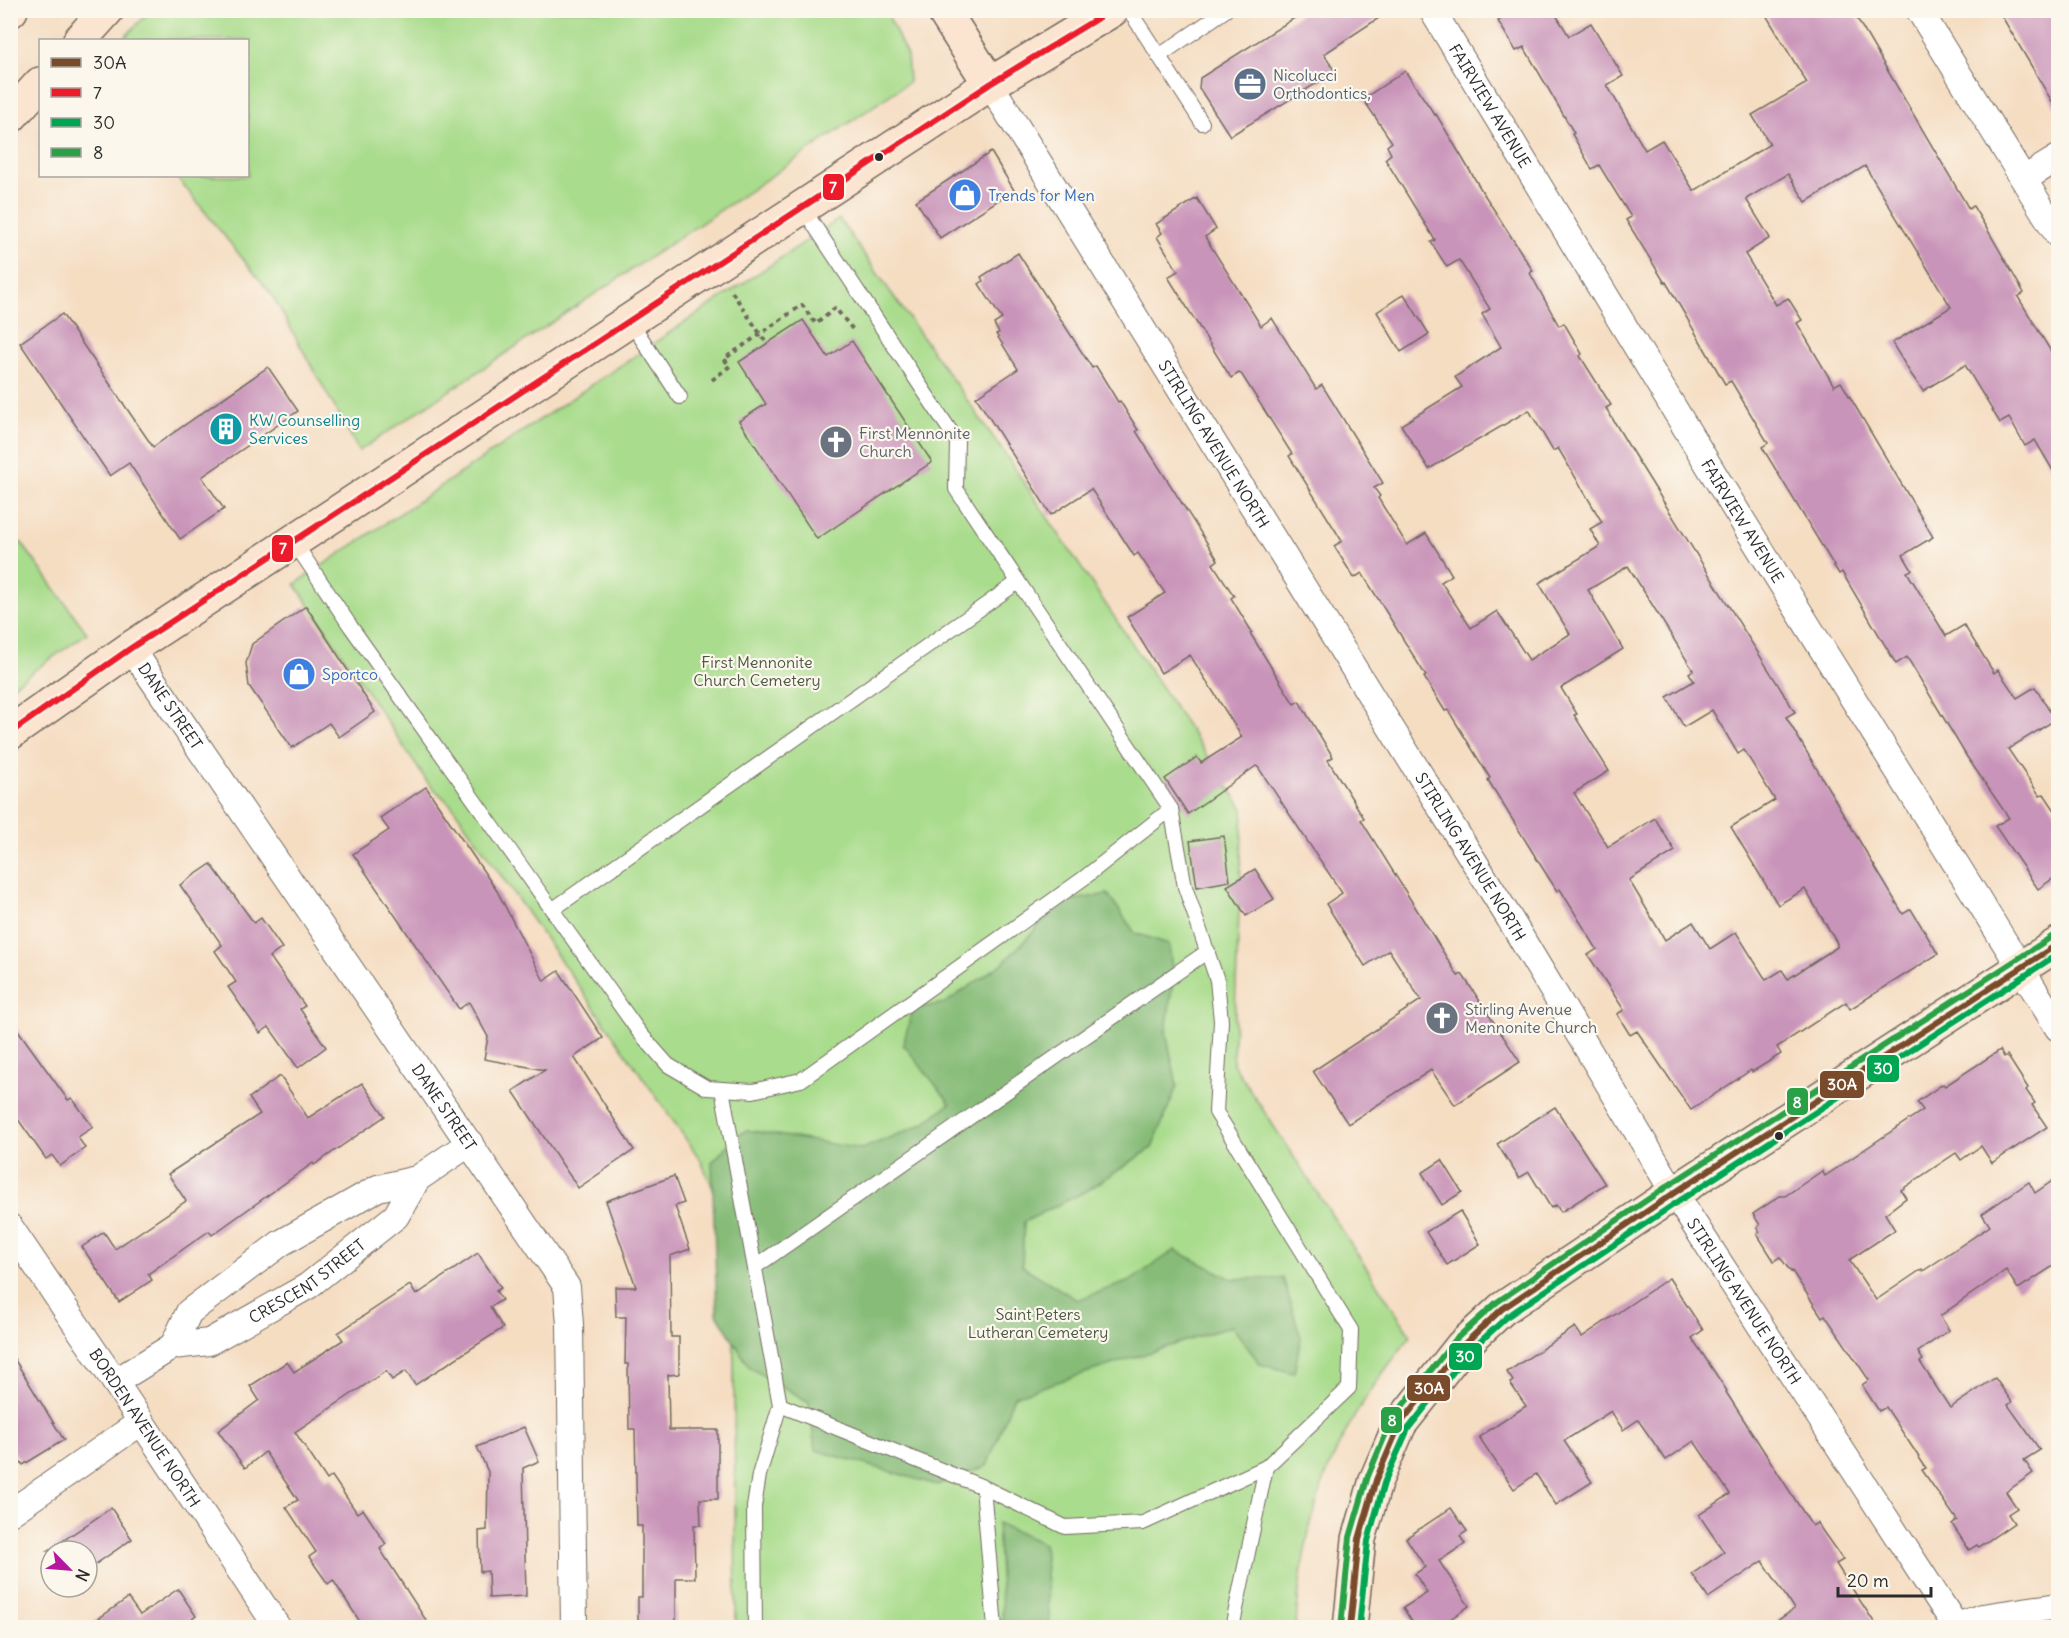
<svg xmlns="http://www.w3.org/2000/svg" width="2069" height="1638" font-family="Delius,sans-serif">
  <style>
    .green { fill: #a9dc8c; stroke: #6a845c; stroke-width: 1.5 }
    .forest { fill: #86bc78; stroke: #587452; stroke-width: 1.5 }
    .building { fill: #c994b9; fill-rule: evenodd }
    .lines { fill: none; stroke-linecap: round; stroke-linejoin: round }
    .lane-casing { stroke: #726960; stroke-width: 16 }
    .street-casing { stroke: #726960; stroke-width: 28 }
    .secondary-casing { stroke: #726960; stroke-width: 36 }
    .path { stroke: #726960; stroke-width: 4; stroke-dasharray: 4.5 4.5; stroke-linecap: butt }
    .lane { stroke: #fff; stroke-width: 14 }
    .street { stroke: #fff; stroke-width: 26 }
    .secondary { stroke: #fce5d0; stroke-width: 33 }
    .bus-1-casing { stroke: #fbf7ec; stroke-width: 10 }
    .bus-2-casing { stroke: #fbf7ec; stroke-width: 10 }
    .bus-3-casing { stroke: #fbf7ec; stroke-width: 10 }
    .bus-4-casing { stroke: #fbf7ec; stroke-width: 10 }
    .bus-1 { stroke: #7a4b2a; stroke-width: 6 }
    .bus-2 { stroke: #ec1b29; stroke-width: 6 }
    .bus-3 { stroke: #00a651; stroke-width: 6 }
    .bus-4 { stroke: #2ba147; stroke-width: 6 }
    .bus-dot { fill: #2b2b2b; stroke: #fbf7ec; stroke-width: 2 }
    .labels { text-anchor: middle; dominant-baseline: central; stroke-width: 4.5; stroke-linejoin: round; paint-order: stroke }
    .service-label { font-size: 16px; fill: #4e5e75; stroke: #fbf7ec; text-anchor: start }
    .street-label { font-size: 16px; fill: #2b2b2b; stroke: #fbf7ec }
    .shop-label { font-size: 16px; fill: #366cbe; stroke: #fbf7ec; text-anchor: start }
    .culture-label { font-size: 16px; fill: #0d838f; stroke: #fbf7ec; text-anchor: start }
    .worship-label { font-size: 16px; fill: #5b616d; stroke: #fbf7ec; text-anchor: start }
    .park-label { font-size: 16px; fill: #4a5743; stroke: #fbf7ec }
    .line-badge { stroke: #fbf7ec; stroke-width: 2 }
    .badge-label { font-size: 16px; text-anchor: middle; font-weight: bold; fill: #fff }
  </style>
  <rect width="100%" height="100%" fill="#fbf7ec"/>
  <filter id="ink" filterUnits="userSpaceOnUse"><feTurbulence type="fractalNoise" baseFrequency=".0167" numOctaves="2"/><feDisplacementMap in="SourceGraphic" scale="12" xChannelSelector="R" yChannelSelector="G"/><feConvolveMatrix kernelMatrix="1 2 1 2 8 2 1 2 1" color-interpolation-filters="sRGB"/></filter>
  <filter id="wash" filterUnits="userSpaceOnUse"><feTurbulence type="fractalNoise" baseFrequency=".008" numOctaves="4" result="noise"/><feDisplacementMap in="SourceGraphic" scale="24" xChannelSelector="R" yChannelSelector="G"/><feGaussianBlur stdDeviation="1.35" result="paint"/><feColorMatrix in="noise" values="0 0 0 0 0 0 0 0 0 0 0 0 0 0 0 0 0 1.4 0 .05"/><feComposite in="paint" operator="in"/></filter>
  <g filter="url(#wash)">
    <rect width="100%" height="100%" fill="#f5ddc2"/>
    <g class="green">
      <polygon points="151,10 886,11 907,56 909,82 742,196 359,451 272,295 176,176 248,176 248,40 122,40"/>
      <path d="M839,219l164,232 240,358 -10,255 178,272c-31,39 -61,81 -80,127 -22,51 -32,109 -35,164h-560l-3,-360 -17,-72 -16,-36 -247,-352 -25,-24 -133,-199z"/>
      <polygon points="21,542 87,633 11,687 11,548"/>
    </g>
    <g class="forest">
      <polygon points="1108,894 1135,933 1169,944 1173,980 1166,1032 1177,1086 1152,1148 1088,1190 1024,1222 1022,1266 1077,1300 1130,1281 1175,1250 1232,1279 1283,1278 1301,1338 1294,1373 1260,1364 1232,1326 1014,1396 987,1466 937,1485 815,1450 809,1402 750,1368 717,1314 712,1162 738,1135 747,1130 862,1149 923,1124 950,1103 903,1044 913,1009 945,1003 1003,963 1062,902"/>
      <polygon points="997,1523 1044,1544 1050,1627 1003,1627"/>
    </g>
    <g id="blocks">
      <g class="building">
        <polygon points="1307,10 1391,10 1324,54 1335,72 1230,136 1199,88 1200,78"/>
        <polygon points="1516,10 1553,10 1569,36 1591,23 1623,76 1607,85 1645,150 1662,140 1694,191 1770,144 1752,115 1807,83 1763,10 1852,10 1969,209 1973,206 1990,234 2024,293 2018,297 2058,363 2058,479 2035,440 2025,446 2009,418 2000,423 1965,365 1923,391 1911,374 1892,343 1951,307 1865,166 1806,202 1788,174 1746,199 1770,238 1745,254 1776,305 1788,298 1802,320 1797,323 1834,386 1841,382 1933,537 1903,555 1912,570 1907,572 1946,636 1964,625 1994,673 1998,670 2017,698 2035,687 2055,720 2008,749 2040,796 2044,794 2058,815 2058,875 2038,889 1995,826 2009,818 1967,757 1907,657 1896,664 1842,572 1839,574 1762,447 1768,443 1731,381 1725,384 1666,282 1665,283 1626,220 1631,217 1599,165 1592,169 1572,134 1574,133 1524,47 1516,51 1498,21"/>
        <polygon points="1998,10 2058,10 2058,112 2032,67"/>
        <path d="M1405,71l30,44 1,-1 46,77 51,80 -3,2 29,53 5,-3 18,31 -2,2 31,49 -5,3 27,45 162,259 -9,5 83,140 34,57 8,-5 27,45 -88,55 -4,-7 -69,45 4,7 -29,18 -1,-2 -60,40 -54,-79 -7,4 -13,-21 7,-4 -36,-55 9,-6 -37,-60 -3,2 -19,-30 -50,-81 2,-2 -42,-68 -3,1 -21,-34 2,-1 -64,-103 -8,5 -20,-32 8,-5 -53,-85 3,-2 -50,-79 -3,-2 -8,5 -63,-101 10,-6 -21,-34 5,-4 -6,-9 41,-26 19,31 -11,8 56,89 11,-8 44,71 6,-4 61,98 -9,5 6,8 -2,2 29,47 19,-12 26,42 -11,7 30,46 26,-17 32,49 41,-26 -31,-51 61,-37 -10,-17 12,-7 -44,-74 -5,3 -24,-41 -100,59 -28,-44 61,-38 -7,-10 46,-30 -19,-33 8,-5 -31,-49 -12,7 -16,-25 4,-2 -50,-81 6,-5 -4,-8 5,-4 -29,-43zM1628,566l65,104 -4,3 5,8 -27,16 17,30 28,-17 26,44 6,-4 31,50 -44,27 47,78 27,-16 32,54v4l-49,32 -6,-9 -16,10 -30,-48 -26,17 -17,-27 -28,18 -36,-60 46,-29 -20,-33 -47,29 -34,-54 35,-22 -35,-56 3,-1 -16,-26 62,-39 -35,-59z"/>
        <polygon points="991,152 1014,190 940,238 916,201"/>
        <polygon points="1018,253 1092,368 1096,366 1118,402 1120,401 1138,430 1136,431 1218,560 1213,564 1234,596 1231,598 1252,632 1250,633 1294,704 1299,701 1333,757 1328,760 1364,818 1361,820 1458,976 1462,974 1520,1062 1455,1105 1431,1070 1348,1124 1313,1071 1421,1000 1389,950 1365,966 1326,904 1342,893 1258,767 1256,766 1188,814 1165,779 1197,757 1201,763 1242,737 1190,655 1161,673 1127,617 1165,593 1138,553 1134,556 1131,551 1091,489 1051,515 976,397 1018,369 996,334 999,333 994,324 1002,319 979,284 983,281 981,277"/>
        <polygon points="1404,294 1429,334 1401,352 1377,312"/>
        <polygon points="62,314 153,447 268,367 298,411 202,477 224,509 180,539 129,463 110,476 20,343"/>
        <polygon points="803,320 828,357 852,341 932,462 817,539 739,421 766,404 739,362"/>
        <polygon points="306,606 375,712 339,737 329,723 292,748 249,686 246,663 252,644"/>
        <polygon points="426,787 497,891 544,981 559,971 603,1038 574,1057 634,1150 578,1188 513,1091 545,1070 484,1059 488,1037 469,1002 459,1009 353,854 389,830 380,818"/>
        <polygon points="1224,836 1230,881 1197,887 1190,841"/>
        <polygon points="211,864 254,923 261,918 282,948 270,957 305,1006 300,1009 326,1047 298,1068 269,1027 260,1033 228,987 236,982 215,951 222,945 180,885"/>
        <polygon points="1255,869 1274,899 1246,916 1227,886"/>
        <polygon points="10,1019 68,1100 72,1098 93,1127 78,1137 85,1148 60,1166 52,1155 46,1159 10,1108"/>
        <polygon points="2000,1050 2004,1057 2007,1055 2028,1088 2026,1090 2035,1103 2032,1105 2047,1127 1992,1163 1981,1146 1961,1160 1956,1153 1901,1190 1906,1198 1885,1214 1895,1230 1849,1260 1876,1300 1922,1269 1923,1271 1990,1226 1982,1214 2029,1182 2035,1193 2058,1177 2058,1263 2018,1289 2006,1270 1940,1316 1949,1330 1918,1352 1923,1360 1920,1362 1950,1408 1995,1378 2012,1402 2008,1405 2040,1450 2024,1460 2033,1473 2006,1492 2017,1508 2008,1514 2014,1523 1979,1547 1977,1545 1969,1550 1952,1524 1957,1520 1922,1470 1926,1468 1886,1407 1879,1411 1862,1385 1869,1380 1825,1315 1822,1317 1792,1271 1791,1272 1780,1257 1774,1261 1757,1234 1760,1232 1757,1227 1760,1225 1753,1214 1780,1196 1785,1196 1822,1171 1825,1176 1840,1166 1923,1110 1917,1102 1943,1084 1945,1086"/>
        <polygon points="280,1076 308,1118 362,1083 385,1116 314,1165 313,1163 212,1235 209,1231 148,1274 152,1280 119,1302 82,1247 104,1232 115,1249 186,1201 168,1174 260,1114 249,1098"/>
        <polygon points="1555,1107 1605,1184 1561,1212 1556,1205 1551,1208 1529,1172 1519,1178 1497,1144"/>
        <polygon points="1442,1160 1462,1192 1442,1205 1422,1173"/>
        <polygon points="674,1176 684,1203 675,1206 690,1249 670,1256 671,1337 679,1337 679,1374 668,1375 669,1430 718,1430 718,1499 700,1499 701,1525 694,1525 695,1578 676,1578 676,1628 638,1628 638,1597 642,1597 642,1526 637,1526 635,1429 629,1429 628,1364 625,1364 626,1317 616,1317 615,1287 636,1287 606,1201"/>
        <polygon points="1460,1211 1480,1244 1447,1265 1426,1232"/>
        <polygon points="478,1253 501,1288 496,1291 502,1300 490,1307 503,1328 415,1385 406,1371 392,1380 386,1371 295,1432 327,1480 332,1476 357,1513 363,1509 386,1544 380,1549 431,1628 364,1628 333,1580 328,1584 309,1557 316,1552 286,1507 298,1500 265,1452 245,1468 218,1431 259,1400 250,1386 287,1362 294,1372 343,1340 338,1333 410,1285 416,1295"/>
        <polygon points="1669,1278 1703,1330 1692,1338 1727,1391 1726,1392 1812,1526 1817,1523 1843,1560 1836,1564 1878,1628 1767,1628 1794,1609 1763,1561 1708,1598 1692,1574 1724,1552 1699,1515 1730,1494 1694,1441 1666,1460 1638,1420 1623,1430 1611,1411 1564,1441 1592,1482 1556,1505 1536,1474 1514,1489 1479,1437 1526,1406 1510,1383 1513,1381 1507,1372 1575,1327 1582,1337"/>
        <polygon points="10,1352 64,1440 23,1465 10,1447"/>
        <polygon points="524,1427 539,1461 523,1468 526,1596 489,1598 488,1571 480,1572 479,1531 487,1530 488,1472 477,1447"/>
        <polygon points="111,1508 132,1539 87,1570 87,1551 48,1551"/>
        <polygon points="1451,1508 1467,1531 1460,1536 1465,1544 1439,1561 1469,1606 1437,1628 1416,1628 1403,1608 1427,1593 1415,1574 1425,1567 1406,1538"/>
        <polygon points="178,1589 196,1616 179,1628 85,1628 128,1598 140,1615"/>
      </g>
    </g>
  </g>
  <g filter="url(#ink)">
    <use href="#blocks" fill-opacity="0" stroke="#726960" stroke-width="1.5"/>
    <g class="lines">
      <defs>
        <g id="lane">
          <polyline points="1129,10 1159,56 1226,10"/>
          <polyline points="1159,56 1202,123"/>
          <polyline points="802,207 957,441 956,489 1171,809 1185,887 1217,980 1221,1021 1216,1112 1351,1330 1349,1388 1266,1467 1232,1628"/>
          <polyline points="630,321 680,397"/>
          <polyline points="294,542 351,627 639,1032 668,1065 707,1088 753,1091 801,1080 1084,878 1171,809"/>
          <polyline points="552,910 1018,582"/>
          <polyline points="722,1089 780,1405 759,1475 754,1507 755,1628"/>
          <polyline points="755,1267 1208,951"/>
          <polyline points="780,1405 983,1487 1065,1527 1143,1523 1266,1467"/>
          <polyline points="983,1487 995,1628"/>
        </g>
        <g id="street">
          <path id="s1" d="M1432,10l300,494 326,524"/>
          <polyline points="1919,10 2058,235"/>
          <path id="s2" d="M990,84l518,832 166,277 283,435"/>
          <polyline points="2024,179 2058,158"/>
          <path id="s3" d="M131,648l436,639 3,37 4,304"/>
          <path id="s4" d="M10,1227l105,155 163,246"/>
          <polyline points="173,1346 189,1312 281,1243 378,1188 417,1179 470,1143"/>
          <path id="s5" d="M115,1382l58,-36 36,-4 99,-56 88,-70 21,-37"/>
          <polyline points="10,1513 141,1422"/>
          <polyline points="1957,1626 1982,1617 2058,1606"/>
        </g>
        <g id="secondary">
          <polyline points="943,10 990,84"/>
          <polyline points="10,11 11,10"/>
          <polyline points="80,40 107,10"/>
          <polyline points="10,117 40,84"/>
          <polyline points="10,733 131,648 990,84 1112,10"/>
          <polyline points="1350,1628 1359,1539 1376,1480 1400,1424 1462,1346 1502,1309 1674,1193 2058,944"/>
        </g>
      </defs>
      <use href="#lane" class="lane-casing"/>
      <use href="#street" class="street-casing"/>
      <use href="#secondary" class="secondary-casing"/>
      <g class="path">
        <polyline points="732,292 767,344"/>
        <polyline points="712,380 730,366 724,359 802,305 816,324 835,308 855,332"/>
      </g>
      <use href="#lane" class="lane"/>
      <use href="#street" class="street"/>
      <use href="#secondary" class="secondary"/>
      <defs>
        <polyline id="bus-1" points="1350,1628 1359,1539 1376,1480 1400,1424 1462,1346 1502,1309 1674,1193 2058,944"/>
        <polyline id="bus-2" points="10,733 131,648 990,84 1111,10"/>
        <polyline id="bus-3" points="1359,1628 1368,1541 1384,1483 1408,1429 1469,1352 1508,1316 1679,1201 2058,954"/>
        <polyline id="bus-4" points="1341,1627 1350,1537 1368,1476 1392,1419 1456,1339 1497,1302 1669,1185 2053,936"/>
      </defs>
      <use href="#bus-1" class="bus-1-casing"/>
      <use href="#bus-2" class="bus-2-casing"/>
      <use href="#bus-3" class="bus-3-casing"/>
      <use href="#bus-4" class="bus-4-casing"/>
      <use href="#bus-1" class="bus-1"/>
      <use href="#bus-2" class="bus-2"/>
      <use href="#bus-3" class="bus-3"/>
      <use href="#bus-4" class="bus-4"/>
    </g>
  </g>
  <defs>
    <symbol id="office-disc" viewBox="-11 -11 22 22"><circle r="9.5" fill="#5c6f8a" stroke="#fbf7ec"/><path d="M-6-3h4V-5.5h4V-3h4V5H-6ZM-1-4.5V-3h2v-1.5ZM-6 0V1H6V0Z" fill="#fff"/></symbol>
    <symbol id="shop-disc" viewBox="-11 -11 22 22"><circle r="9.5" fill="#3f7fe0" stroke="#fbf7ec"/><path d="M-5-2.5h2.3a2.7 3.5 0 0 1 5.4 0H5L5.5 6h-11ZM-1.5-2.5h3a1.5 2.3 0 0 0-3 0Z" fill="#fff"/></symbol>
    <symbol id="building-disc" viewBox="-11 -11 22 22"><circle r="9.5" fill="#0f9aa8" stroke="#fbf7ec"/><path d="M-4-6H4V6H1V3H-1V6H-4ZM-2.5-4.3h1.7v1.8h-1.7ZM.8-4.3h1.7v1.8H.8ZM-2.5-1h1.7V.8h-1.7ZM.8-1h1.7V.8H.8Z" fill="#fff"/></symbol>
    <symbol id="church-disc" viewBox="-11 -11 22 22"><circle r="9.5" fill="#6b7280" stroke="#fbf7ec"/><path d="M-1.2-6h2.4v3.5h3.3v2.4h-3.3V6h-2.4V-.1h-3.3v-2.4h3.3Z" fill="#fff"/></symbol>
  </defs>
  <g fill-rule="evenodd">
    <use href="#office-disc" x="1231" y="65" width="38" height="38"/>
    <use href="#shop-disc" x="946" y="176" width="38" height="38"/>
    <use href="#building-disc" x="207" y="410" width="38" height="38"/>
    <use href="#church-disc" x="817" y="423" width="38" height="38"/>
    <use href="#shop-disc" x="280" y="655" width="38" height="38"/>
    <use href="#church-disc" x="1423" y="999" width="38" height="38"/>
  </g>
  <g class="bus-dot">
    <circle cx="879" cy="157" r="5"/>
    <circle cx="1779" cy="1136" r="5"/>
  </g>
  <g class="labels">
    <g class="service-label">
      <text x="1273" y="75">Nicolucci<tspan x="1273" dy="18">Orthodontics,</tspan></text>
    </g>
    <g class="street-label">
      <text stroke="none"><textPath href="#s1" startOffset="112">FAIRVIEW AVENUE</textPath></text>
      <text stroke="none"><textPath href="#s2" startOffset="424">STIRLING AVENUE NORTH</textPath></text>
      <text stroke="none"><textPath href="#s1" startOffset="598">FAIRVIEW AVENUE</textPath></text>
      <text stroke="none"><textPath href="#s3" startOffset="70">DANE STREET</textPath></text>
      <text stroke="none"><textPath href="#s2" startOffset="910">STIRLING AVENUE NORTH</textPath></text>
      <text stroke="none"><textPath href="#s3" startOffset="556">DANE STREET</textPath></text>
      <text stroke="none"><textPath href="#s5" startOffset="220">CRESCENT STREET</textPath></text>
      <text stroke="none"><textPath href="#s2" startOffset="1432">STIRLING AVENUE NORTH</textPath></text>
      <text stroke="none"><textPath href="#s4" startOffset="242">BORDEN AVENUE NORTH</textPath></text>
    </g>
    <g class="shop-label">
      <text x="988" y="195">Trends for Men</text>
      <text x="322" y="674">Sportco</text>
    </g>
    <g class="culture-label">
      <text x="249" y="420">KW Counselling<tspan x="249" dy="18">Services</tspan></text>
    </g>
    <g class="worship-label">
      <text x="859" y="433">First Mennonite<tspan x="859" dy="18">Church</tspan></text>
      <text x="1465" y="1009">Stirling Avenue<tspan x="1465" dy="18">Mennonite Church</tspan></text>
    </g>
    <g class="park-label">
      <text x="757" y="662">First Mennonite<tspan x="757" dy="18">Church Cemetery</tspan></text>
      <text x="1038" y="1314">Saint Peters<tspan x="1038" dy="18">Lutheran Cemetery</tspan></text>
    </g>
  </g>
  <g class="line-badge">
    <rect x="822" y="173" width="23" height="28" rx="6" fill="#ec1b29"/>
    <rect x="271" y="534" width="23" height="29" rx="6" fill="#ec1b29"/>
    <rect x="1866" y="1054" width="34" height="29" rx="6" fill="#00a651"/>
    <rect x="1819" y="1070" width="46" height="29" rx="6" fill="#7a4b2a"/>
    <rect x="1786" y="1087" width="23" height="29" rx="6" fill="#2ba147"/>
    <rect x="1448" y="1342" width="35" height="29" rx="6" fill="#00a651"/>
    <rect x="1406" y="1374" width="45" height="28" rx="6" fill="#7a4b2a"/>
    <rect x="1380" y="1406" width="23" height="28" rx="6" fill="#2ba147"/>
  </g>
  <g class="badge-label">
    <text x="833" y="193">7</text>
    <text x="283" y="554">7</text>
    <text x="1883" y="1074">30</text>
    <text x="1842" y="1090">30A</text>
    <text x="1797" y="1108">8</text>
    <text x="1465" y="1362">30</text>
    <text x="1429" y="1394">30A</text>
    <text x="1392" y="1426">8</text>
  </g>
  <rect width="2069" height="1638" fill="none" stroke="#fbf7ec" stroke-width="36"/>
  <rect x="39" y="39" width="210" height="138" fill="#fbf7ec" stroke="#a8a59f" stroke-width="1.5"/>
  <rect x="51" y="58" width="30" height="9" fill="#7a4b2a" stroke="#a8a59f" stroke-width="1.5"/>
  <text x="93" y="69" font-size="18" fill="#2b2b2b">30A</text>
  <rect x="51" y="88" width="30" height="9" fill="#ec1b29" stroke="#a8a59f" stroke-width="1.5"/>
  <text x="93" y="99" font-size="18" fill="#2b2b2b">7</text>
  <rect x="51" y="118" width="30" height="9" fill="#00a651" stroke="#a8a59f" stroke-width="1.5"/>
  <text x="93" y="129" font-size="18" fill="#2b2b2b">30</text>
  <rect x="51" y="148" width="30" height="9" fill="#2ba147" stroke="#a8a59f" stroke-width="1.5"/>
  <text x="93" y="159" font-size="18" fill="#2b2b2b">8</text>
  <g transform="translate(69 1569) rotate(115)"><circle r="28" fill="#fbf7ec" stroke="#a8a59f" stroke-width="1.5"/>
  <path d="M0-4.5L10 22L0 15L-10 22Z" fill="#b5179e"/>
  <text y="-9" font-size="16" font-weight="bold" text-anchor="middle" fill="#2b2b2b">N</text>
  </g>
  <path d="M1838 1587v9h93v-9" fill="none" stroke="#2b2b2b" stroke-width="3"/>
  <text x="1847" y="1587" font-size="18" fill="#2b2b2b" stroke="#fbf7ec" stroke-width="4.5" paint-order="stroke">20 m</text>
</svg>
